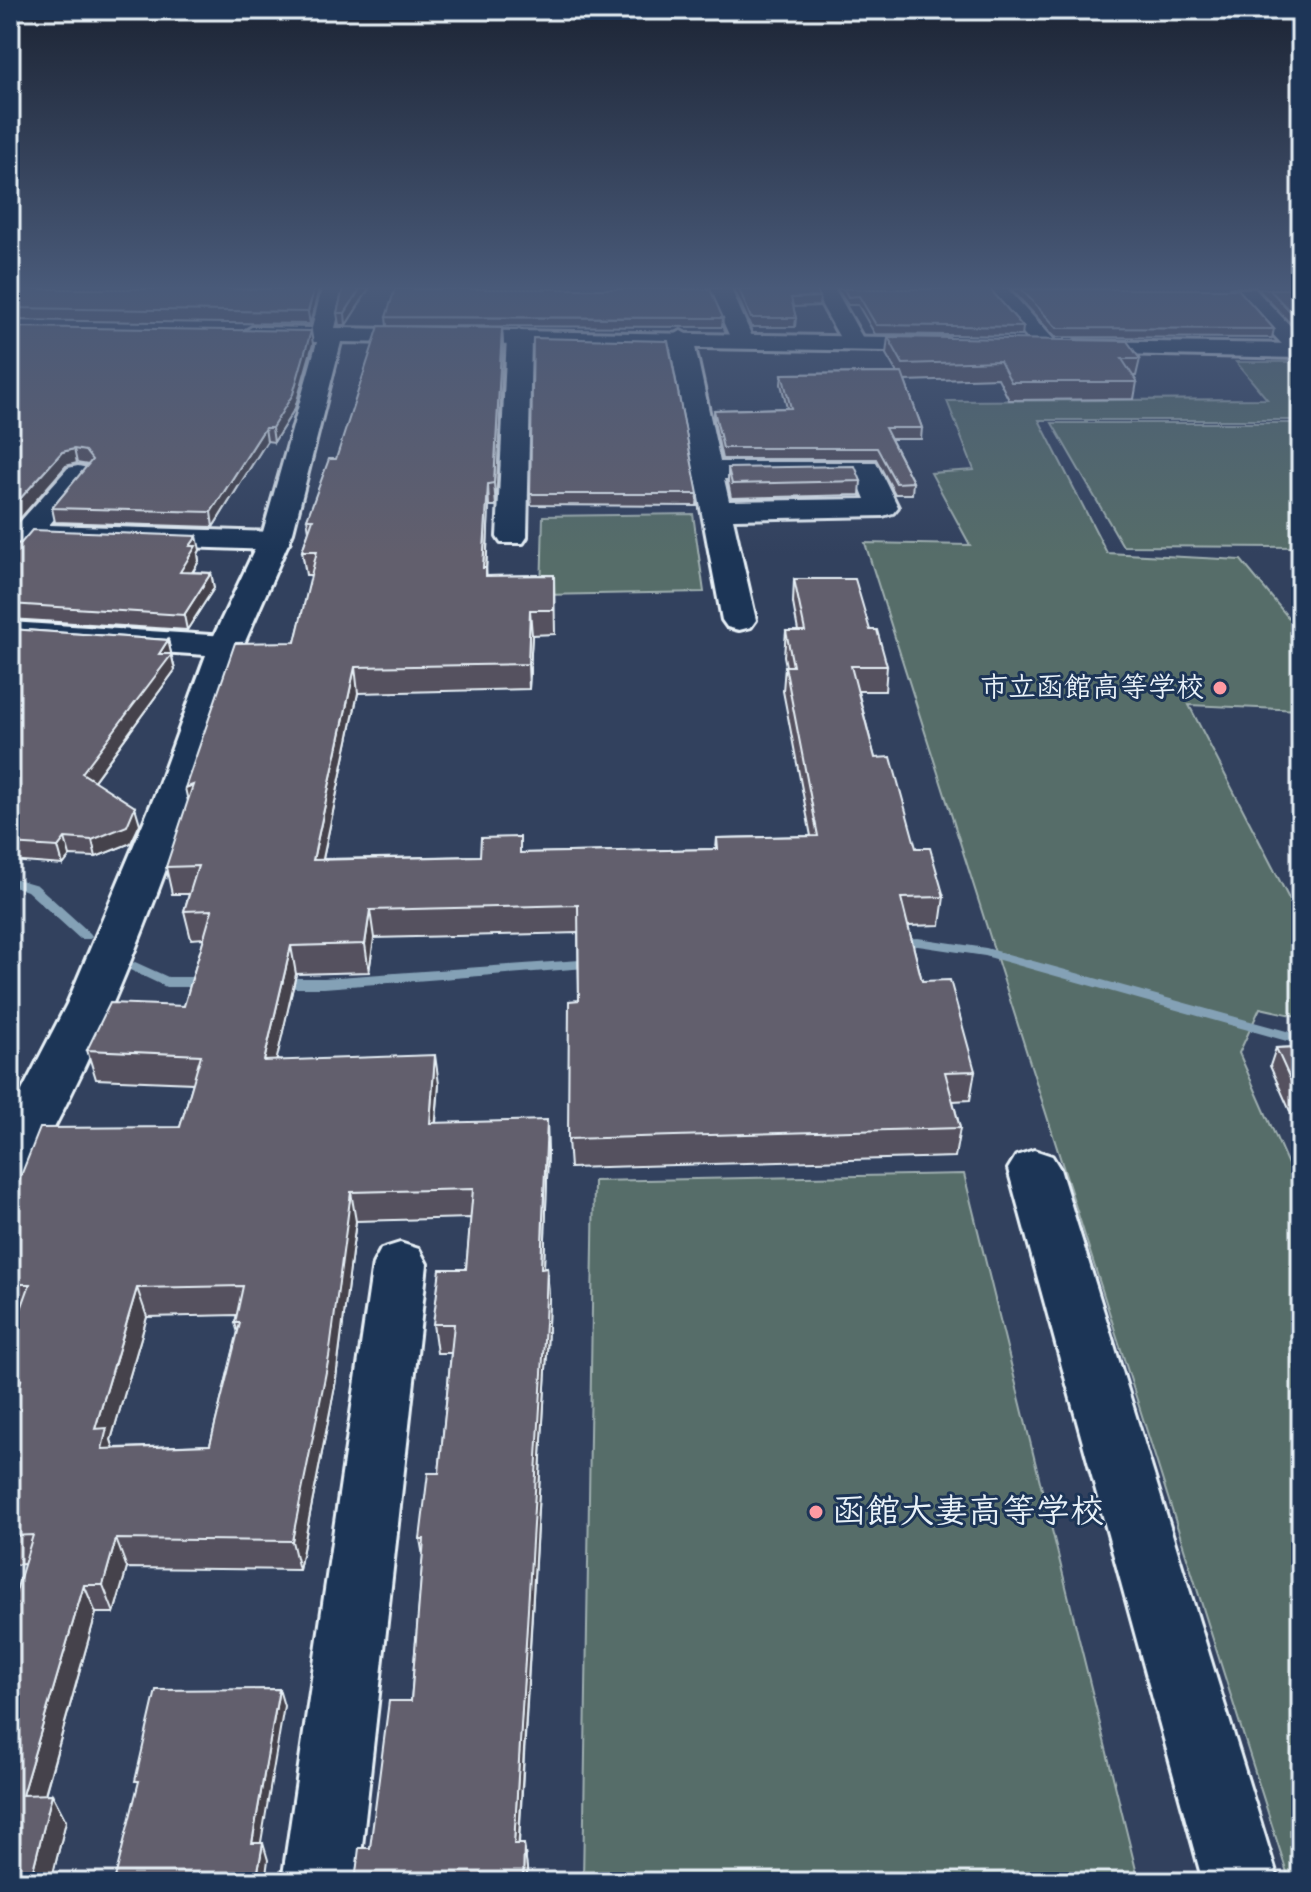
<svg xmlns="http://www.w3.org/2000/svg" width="1311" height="1892" font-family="Mynerve,'Klee One',sans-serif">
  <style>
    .green { fill: #566d69; stroke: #9fafb0; stroke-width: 2 }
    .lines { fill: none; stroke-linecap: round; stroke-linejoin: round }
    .stream { fill: #84a1b6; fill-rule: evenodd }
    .minor-casing { stroke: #e8f1f8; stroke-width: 6 }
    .tertiary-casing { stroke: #e8f1f8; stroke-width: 6 }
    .minor { fill: #1d3557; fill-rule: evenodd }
    .tertiary { fill: #1d3557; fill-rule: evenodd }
    .wall { fill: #54515e; stroke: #e8f1f8; stroke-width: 2; fill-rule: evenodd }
    .shaded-wall { fill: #45424c; stroke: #e8f1f8; stroke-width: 2 }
    .building { fill: #625e6d; stroke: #e8f1f8; stroke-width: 2; fill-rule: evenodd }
    .poi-dot { fill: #ff9aa2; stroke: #1d3557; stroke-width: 3 }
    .labels { text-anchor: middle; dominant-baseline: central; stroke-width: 6; stroke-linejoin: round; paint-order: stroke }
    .poi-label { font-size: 28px; font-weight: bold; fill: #e8f1f8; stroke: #1d3557; text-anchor: end }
    .near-poi-label { font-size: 34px; font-weight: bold; fill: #e8f1f8; stroke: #1d3557; text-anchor: start }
  </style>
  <rect width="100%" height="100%" fill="#32415e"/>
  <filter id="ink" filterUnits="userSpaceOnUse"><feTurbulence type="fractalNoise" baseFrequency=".0125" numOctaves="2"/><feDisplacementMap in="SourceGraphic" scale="16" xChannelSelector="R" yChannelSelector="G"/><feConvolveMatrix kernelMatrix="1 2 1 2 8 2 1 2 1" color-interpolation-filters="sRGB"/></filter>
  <g filter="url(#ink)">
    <g class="green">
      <polygon points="1236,362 1301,362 1301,420 1039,420 1107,553 1241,560 1301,633 1301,710 1189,705 1301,922 1301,1017 1260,1008 1239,1053 1301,1194 1301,1882 1290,1882 865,543 970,545 931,473 974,470 947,401 1267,399"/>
      <polygon points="1052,423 1301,423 1301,547 1123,546"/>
      <polygon points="693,514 704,592 541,595 543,516"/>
      <polygon points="964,1174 1139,1882 583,1882 594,1181"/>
    </g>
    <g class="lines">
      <g class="stream">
        <polygon points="10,877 37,885 90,933 92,936 90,939 80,939 27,891 10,885"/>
        <polygon points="918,938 986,948 1301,1035 1301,1045 985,956 918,946 894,947 887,943 894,939"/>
        <polygon points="594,959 601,964 599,967 324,988 276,988 269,983 276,978 324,978"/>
        <polygon points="135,962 168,977 207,977 214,982 207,987 166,987 130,970 128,967 130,964"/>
      </g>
      <defs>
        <g id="minor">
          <polygon points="709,289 731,289 753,339 749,344 733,344"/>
          <polygon points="813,289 835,289 865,342 861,347 845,347"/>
          <polygon points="984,289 1008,289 1056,342 1060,347 1056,352 1040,352"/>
          <polygon points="1231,289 1255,289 1301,337 1301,358 1293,356"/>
          <polygon points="519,330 531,337 527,537 523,543 501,543 497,537 507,337"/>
          <path d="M681,331l12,7 27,124h156l22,45 -5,6 -10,3 -150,3 23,101 -5,7 -12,3 -12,-3 -5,-7 -53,-282zM856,477l9,22 -136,2 -5,-22z"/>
          <polygon points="78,466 88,468 92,474 49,525 275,532 286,535 290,541 286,547 275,550 34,542 23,556 10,558 10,533 68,468"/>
          <path d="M10,622l216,14 12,3 5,7c-60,180 -121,364 -215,530l-18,6v-68l57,-110 88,-209 51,-140 -196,-13z"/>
          <polygon points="1034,1150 1052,1156 1060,1169 1279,1882 1203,1882 1008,1169 1016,1156"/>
          <polygon points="400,1243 419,1249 427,1264 358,1882 282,1882 373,1264 381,1249"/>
        </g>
        <g id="tertiary">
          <polygon points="322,289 344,289 335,328 947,338 959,345 947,352 341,342 293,532 243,646 238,653 226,656 214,653 209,646 263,532 317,342 252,341 240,334 252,327 312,328"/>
          <polygon points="1075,341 1301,344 1301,358 1067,353 1063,348"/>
        </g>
      </defs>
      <use href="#minor" class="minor-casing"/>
      <use href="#tertiary" class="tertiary-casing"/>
      <use href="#minor" class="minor"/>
      <use href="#tertiary" class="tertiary"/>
    </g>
    <g class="wall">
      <polygon points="10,289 319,289 310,324 10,320"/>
      <polygon points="343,289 369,289 346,325 339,325 337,313"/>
      <polygon points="734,289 816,289 820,297 819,306 793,307 796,318 795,327 751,327"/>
      <polygon points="837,289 990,289 1023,327 1022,336 875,334 858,305 848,305"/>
      <polygon points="1011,289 1238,289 1274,329 1272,338 1055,337"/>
      <polygon points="1258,289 1301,289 1301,335"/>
      <polygon points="386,317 723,318 722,327 387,326"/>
      <polygon points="10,327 313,344 295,408 274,442 267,441 213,527 55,522 52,508 88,465 77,463 66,466 10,530"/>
      <path d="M502,328l1,20 -7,158h-7l-3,70 68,-1 1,59 -23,1 -3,54 -171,4 -35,166 157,-3 41,-3 195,-4 1,-11 94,-2 -28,-145 2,-25h1l-2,-10 2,-25h12l-5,-28 1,-24 76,51 17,36 -2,25h-27l17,67 41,90 28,49 -4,28 -32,1 14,55 53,90 -5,29 -17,1 7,27 -5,29 -385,11 -2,-29 11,-139 -1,-67 -204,5 -5,34 -73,2 -20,86 163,24 -3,39 112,26 -4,118h3l2,30 -2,55 -28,492h5l3,25 -157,-21 41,-147 12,-145 -3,-17 19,-66 12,-120h-14l-4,-29 33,-55 5,-51 -115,3 -21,165 -36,184 -172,-2 -13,45h-18l-51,182 7,-1 14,27 -15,61 -27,-318 -14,1 1,-155h-1v-70l9,-26h-9v-111l170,-76 13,-44 -97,-4 -9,-29 97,-44 20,-68 -13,1 -7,-28 5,-17h-17l-6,-27 129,-225 17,-67h-6l-4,-24 7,-20 -2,-12 29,-60zM237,1315l-2,8 3,10 -28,112 -96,3 -3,-8 36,-123z"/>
      <polygon points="888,337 1140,359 1136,376 1133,376 1137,382 1134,399 1009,400 998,378 905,381 922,428 921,439 891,439 913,482 912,494 895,494 876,459 722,459 714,421 714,410 787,408 781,384 782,374 897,373 886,354"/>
      <polygon points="728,468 861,481 860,495 731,498 728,482"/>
      <polygon points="530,494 698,494 697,506 531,505"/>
      <polygon points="10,545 200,550 198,554 199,561 193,572 211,573 214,588 187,630 10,619"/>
      <polygon points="10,629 168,640 175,670 94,781 140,824 131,843 96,857 70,856 63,865 10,861"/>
      <polygon points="1301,1047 1301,1136 1270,1066 1276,1048"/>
    </g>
    <g class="shaded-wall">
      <polygon points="314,289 319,289 310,324 308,312"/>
      <polygon points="360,289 369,289 346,325 345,313"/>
      <polygon points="502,328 503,348 496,506 494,483"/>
      <polygon points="311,331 313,344 295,408 274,442 272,428"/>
      <polygon points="265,428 267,441 213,527 211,512"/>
      <polygon points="74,449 77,463 66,466 10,530 10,510 62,452"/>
      <polygon points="488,484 489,506 486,568 488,592 483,568"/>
      <polygon points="197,536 200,550 198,554 199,561 183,587 180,572 190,546"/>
      <polygon points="211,573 214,588 187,630 184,615"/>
      <polygon points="530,610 532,635 529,689 528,664"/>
      <polygon points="168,640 175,670 87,790 82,773"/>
      <polygon points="355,667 358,693 317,887 313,860"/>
      <polygon points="193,785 191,815 185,788"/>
      <polygon points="135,807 140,824 131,843 96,857 92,840"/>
      <polygon points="65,838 70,856 63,865 58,847"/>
      <polygon points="370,910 374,938 369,972 365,944"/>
      <polygon points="291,946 296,974 270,1089 264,1061"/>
      <polygon points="10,1051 15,1066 10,1078"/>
      <polygon points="435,1055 439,1084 433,1152 430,1123"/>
      <polygon points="547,1120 548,1149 543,1297 541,1268"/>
      <polygon points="351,1192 356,1221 335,1386 299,1570 292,1541"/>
      <polygon points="547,1267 549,1297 547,1352 517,1870 514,1844"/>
      <polygon points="137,1288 147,1317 111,1440 117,1458 102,1449 95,1429"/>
      <polygon points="116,1539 127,1568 114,1613 103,1585"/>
      <polygon points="84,1585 96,1613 37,1822 22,1795"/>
      <polygon points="279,1689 284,1706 258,1860 252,1843"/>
      <polygon points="52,1794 66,1821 51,1882 30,1882"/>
      <polygon points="263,1843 268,1860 265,1882 256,1882"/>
      <polygon points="524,1844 527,1869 527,1882 523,1882"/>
    </g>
    <g class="building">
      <polygon points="10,289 314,289 308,312 10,308"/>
      <polygon points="343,289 360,289 345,313 337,313"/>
      <polygon points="395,289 710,289 723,318 386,317"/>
      <polygon points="739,289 816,289 820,297 791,298 796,318 751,318"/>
      <polygon points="844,289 990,289 1023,327 876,325 859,296 848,297"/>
      <polygon points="1021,289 1238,289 1274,329 1057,328"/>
      <polygon points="1269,289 1301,289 1301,323"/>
      <path d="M379,326l123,2 -8,155 -6,1 -5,84h3v8l68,-1v35h-24l-2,54 -173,3 -42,193 167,-4 1,-18 39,-1v16l198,-4 -1,-11 101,-2 -33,-170h8l-7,-35h19l-11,-52h61l15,51h7l10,36h-36l24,92 16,-1 25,91h14l14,49 -43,1 21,83 28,-1 25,91 -30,1 15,56 -392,11 1,-138 10,-1 -1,-95 -208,5 -5,34 -74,2 -27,115 171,-6 -5,68 117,-3 -6,148 6,-1 -2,56 -31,521h10l-1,38h-168l4,-34h11l19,-147h22l13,-162h-4l8,-66h11l15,-149h-21l7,-55h26l7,-80 -122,3 -22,165 -37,184 -176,-2 -13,46h-19l-62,210 30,-1 -22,88h-20v-271l23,-76 -23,1v-123l11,-33h-11v-40l20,-56h-20v-81l30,-75 140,-1 21,-72 -114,-5 23,-47 74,3 28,-96 -28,1 14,-45 -32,1 27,-82 -8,3 50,-145 60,-1 22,-91h-15l11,-32h-6l22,-60h7zM243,1286l-8,37h5l-30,122 -108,4 5,-21 -12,1 42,-141z"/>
      <polygon points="10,327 311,331 293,394 272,428 265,428 211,512 52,508 92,460 85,451 74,449 62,452 10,510"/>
      <polygon points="888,337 1127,341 1140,359 1122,359 1137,382 1011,382 1000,361 903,364"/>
      <polygon points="533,338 668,341 698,494 530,494"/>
      <polygon points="902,373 922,428 885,428 913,482 896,483 877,448 723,448 714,410 791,408 782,374"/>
      <polygon points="855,466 861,481 732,484 728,468"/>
      <polygon points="32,530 197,536 190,546 196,546 180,572 211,573 184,615 10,604 10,545 21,543"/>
      <polygon points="10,629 168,640 159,654 172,654 82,773 135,807 127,826 92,840 65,838 58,847 10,844"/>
      <polygon points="1301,1047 1301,1103 1276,1048"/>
      <polygon points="279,1689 252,1843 263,1843 256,1882 114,1882 139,1781 135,1781 156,1690"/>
    </g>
  </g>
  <linearGradient id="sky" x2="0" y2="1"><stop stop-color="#1c2434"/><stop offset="0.52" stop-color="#495a79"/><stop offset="1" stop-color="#495a79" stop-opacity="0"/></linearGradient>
  <rect width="1311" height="554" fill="url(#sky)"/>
  <g class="poi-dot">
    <circle cx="1220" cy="688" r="8"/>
    <circle cx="816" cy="1512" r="8"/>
  </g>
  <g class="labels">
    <g class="poi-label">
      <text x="1204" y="688">市立函館高等学校</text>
    </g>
    <g class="near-poi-label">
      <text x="832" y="1512">函館大妻高等学校</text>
    </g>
  </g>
  <rect width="1311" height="1892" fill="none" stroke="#1d3557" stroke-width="40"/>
  <rect x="20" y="20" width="1271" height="1852" fill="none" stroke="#e8f1f8" stroke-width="3" filter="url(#ink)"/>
</svg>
